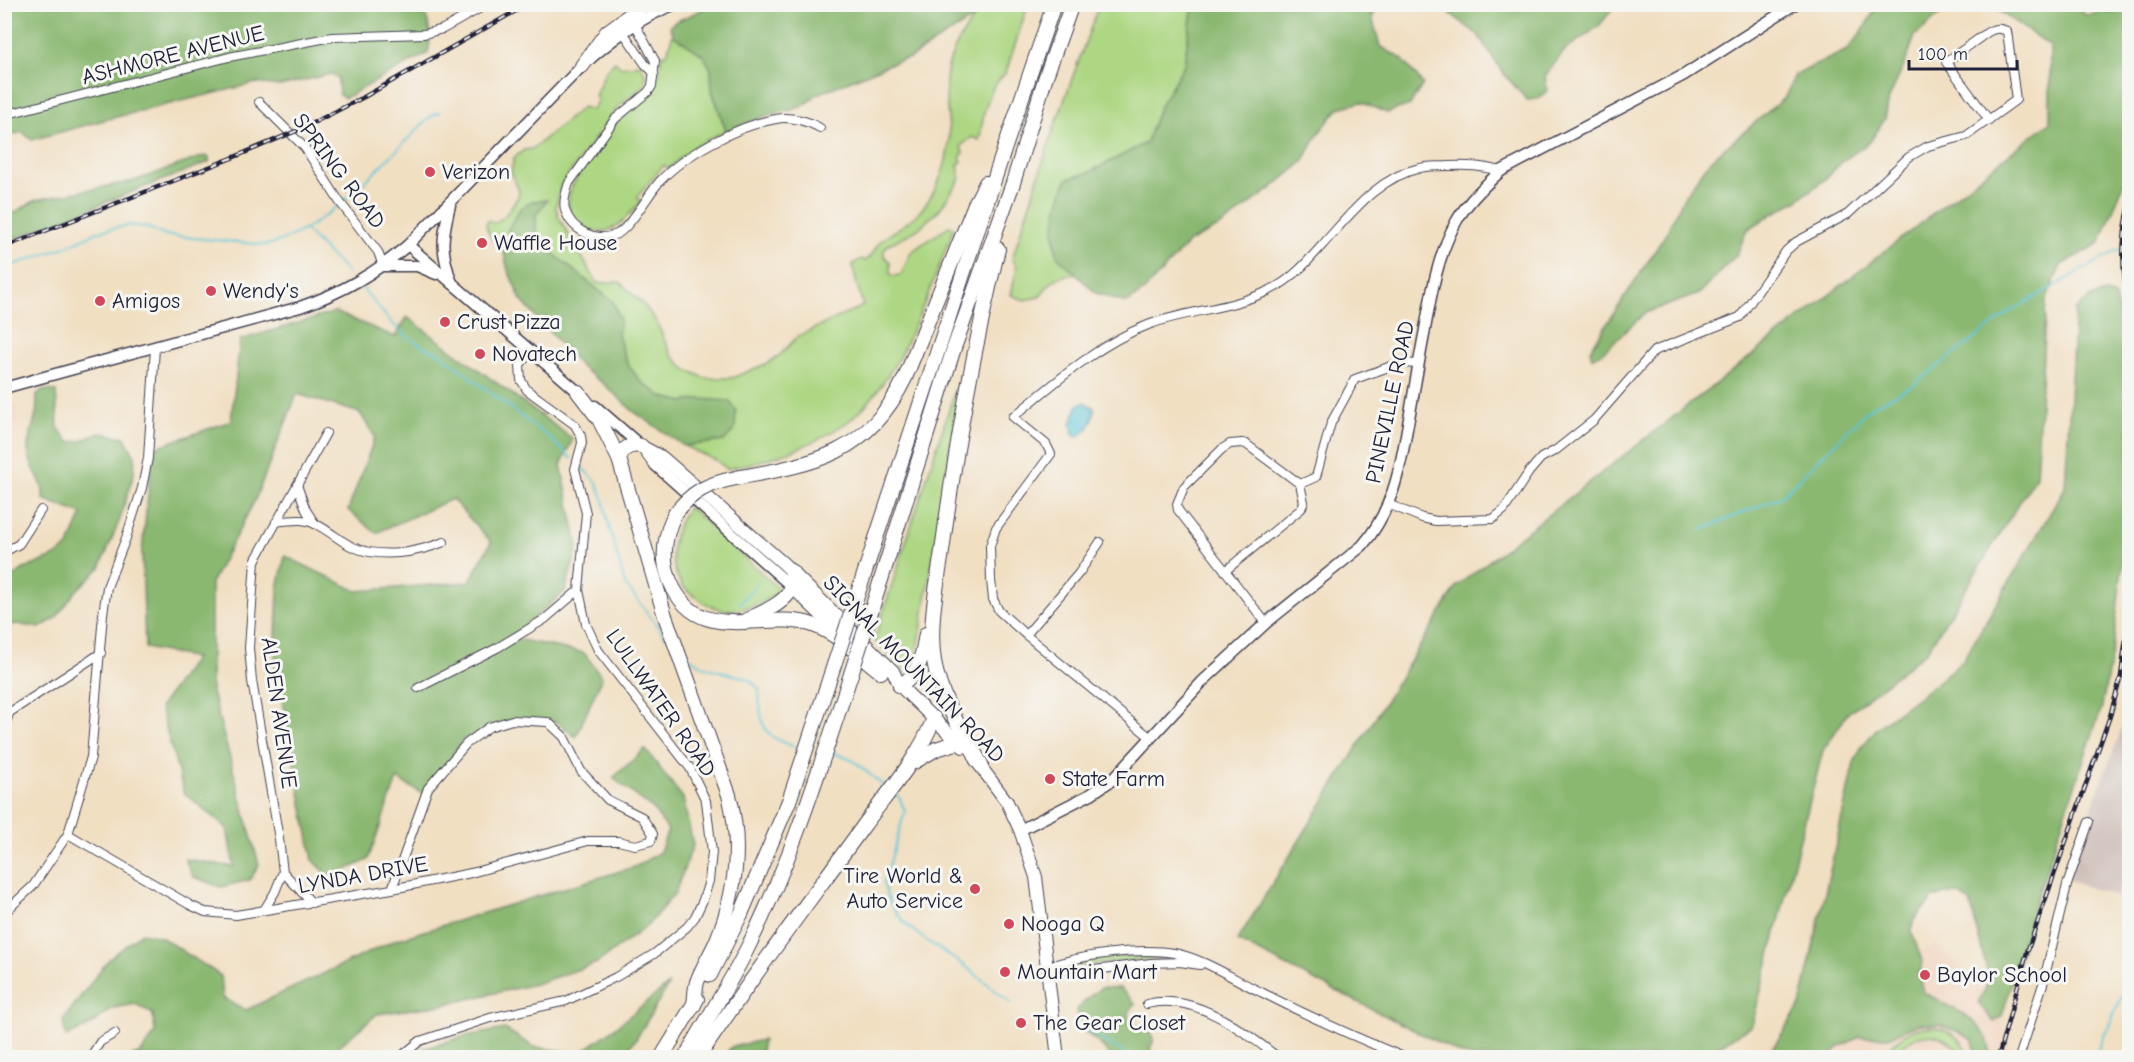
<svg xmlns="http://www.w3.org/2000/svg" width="2134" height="1062" font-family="'Comic Neue',sans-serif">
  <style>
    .built { fill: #f2d4be }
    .industrial { fill: #cfc0ba }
    .green { fill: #add783; stroke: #687c5f; stroke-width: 1.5 }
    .forest { fill: #8ab871; stroke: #566d56; stroke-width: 1.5 }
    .water { fill: #5bc5d6; stroke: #3e7488; stroke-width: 1.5 }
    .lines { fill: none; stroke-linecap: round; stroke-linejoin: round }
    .stream { stroke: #5bc5d6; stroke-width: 2 }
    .street-casing { stroke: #413e4f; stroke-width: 10 }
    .secondary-casing { stroke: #413e4f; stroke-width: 13 }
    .primary-casing { stroke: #413e4f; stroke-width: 14 }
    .highway-casing { stroke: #413e4f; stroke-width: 16 }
    .street { stroke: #fff; stroke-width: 8 }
    .secondary { stroke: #fff; stroke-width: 10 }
    .primary { stroke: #fff; stroke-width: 12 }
    .highway { stroke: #fff; stroke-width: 14 }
    .rail-casing { stroke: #22223b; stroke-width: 4.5 }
    .rail { stroke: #f6f6f2; stroke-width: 2; stroke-dasharray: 7; stroke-linecap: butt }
    .highway-bridge-casing { stroke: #413e4f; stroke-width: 16; stroke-linecap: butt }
    .highway-bridge { stroke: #fff; stroke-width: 14 }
    .poi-dot { fill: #d1495b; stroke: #f6f6f2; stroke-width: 2 }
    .labels { text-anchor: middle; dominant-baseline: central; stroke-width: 6; stroke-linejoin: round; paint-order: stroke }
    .street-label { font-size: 22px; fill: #22223b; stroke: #f6f6f2 }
    .poi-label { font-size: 22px; fill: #22223b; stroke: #f6f6f2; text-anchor: start }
  </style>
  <rect width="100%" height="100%" fill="#f6f6f2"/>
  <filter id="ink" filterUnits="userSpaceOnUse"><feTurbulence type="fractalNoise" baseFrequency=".0167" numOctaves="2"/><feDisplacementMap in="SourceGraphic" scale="12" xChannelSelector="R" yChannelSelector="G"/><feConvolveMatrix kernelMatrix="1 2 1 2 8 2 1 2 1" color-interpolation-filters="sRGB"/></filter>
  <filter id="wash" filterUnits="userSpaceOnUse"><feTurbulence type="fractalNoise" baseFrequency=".008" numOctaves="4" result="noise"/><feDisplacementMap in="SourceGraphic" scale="24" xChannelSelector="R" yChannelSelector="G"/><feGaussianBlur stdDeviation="1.35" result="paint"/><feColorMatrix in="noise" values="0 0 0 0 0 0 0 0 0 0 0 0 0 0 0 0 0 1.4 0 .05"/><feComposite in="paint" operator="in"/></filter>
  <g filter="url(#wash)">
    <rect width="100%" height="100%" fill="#f1dfc2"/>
    <g class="built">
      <polygon points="5,403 17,405 18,423 5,432"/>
      <polygon points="1936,944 1995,1005 2014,1057 1746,1058"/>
    </g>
    <polygon class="industrial" points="2129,710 2129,859 2117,897 2064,879"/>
    <g class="green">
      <path d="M985,5h43l-22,67 -13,15 -4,11 -5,14 -4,25 -1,3 -7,-3 -11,9 2,7 -3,5 2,3 -4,4 2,14 -20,30 -23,21 -28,14 -5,6v6l6,6v11l3,3 8,-1 10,-23 38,-26 5,2c-23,59 -56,158 -108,195 -36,25 -77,37 -119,46l-10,-8 -33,-15 40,-5 -24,-42 -16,3 -21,-5 -23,-16 -13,-18 -9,-27 2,-17 -7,-17 -63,-51 -14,-20v-16l10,-14 -38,28 -4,24c-9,-8 -17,-17 -18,-30l3,-3 5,3 10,-6 14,-20 1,-6 -8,-19 3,-14 10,-8 8,-1 51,-42 9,3 6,-10 -3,-4 10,-24 10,-11 6,6 20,-3 5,12 -2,10 -26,21 -57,78 -5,22 3,11 38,65 23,-1 25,24 11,15 15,33 14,15 20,9h27l36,-15 13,-9 17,-18 65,-30 -10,-37v-5l8,-5 4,2c9,-4 9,-15 17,-21 13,-10 29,-18 40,-31 15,-19 25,-43 27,-68 1,-23 -6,-45 -2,-69 5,-26 21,-48 38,-67z"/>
      <path d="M1099,5h94l-9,60 -25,43 -13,35 -56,29 -23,7c-6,18 -20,61 -8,78 4,6 11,11 17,17 -18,0 -26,8 -37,23l-14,3 -14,-5 6,-28 -5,-8 41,-128z"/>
      <path d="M672,36l8,2 23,17 8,14 1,22 14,40c-22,10 -41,20 -57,38l-5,-4 -27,32 4,4c-13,16 -29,38 -52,28 -5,-3 -11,-6 -15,-11 -5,-7 -7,-17 -4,-26 3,-12 39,-62 49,-72 19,-20 34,-22 41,-53 1,-5 2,-8 2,-13l5,1z"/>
      <polygon points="956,388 959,392 916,662 909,675 874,640"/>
      <path d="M689,507l91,83c-9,9 -17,12 -28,16 -21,8 -39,5 -56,-9 -5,-3 -11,-7 -14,-12 -17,-26 -10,-55 7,-78z"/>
      <polygon points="1143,954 1163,954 1161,958 1081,966 1080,961"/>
      <path d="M1924,1027c21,-1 40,10 46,30h-8c-9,-19 -34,-29 -53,-16 -6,4 -12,11 -18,16h-12c14,-13 25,-26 45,-30z"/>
    </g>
    <g class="forest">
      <path d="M5,5h420l-2,3c7,15 9,29 5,45l-83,45 -6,-3 -1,-17 -7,-4 -51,12 -24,-3 -148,36 -76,21 -10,-8 -17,5z"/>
      <path d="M712,5h273l-13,14 -62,39 -15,4 -80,33c-9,15 -31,16 -47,21 -14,4 -28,10 -42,15l-14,-41 -1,-21 -8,-14 -29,-19 -4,-10 5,-4z"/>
      <polygon points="1193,5 1380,5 1372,17 1380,46 1402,59 1423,84 1410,105 1387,113 1361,102 1339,108 1318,134 1303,162 1272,188 1222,225 1189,242 1144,291 1127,303 1096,293 1057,256 1054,232 1058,206 1067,179 1090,172 1146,143 1159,108 1184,65"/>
      <polygon points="1446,5 1616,5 1598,27 1566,49 1545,76 1547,91 1538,99 1527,100 1504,74 1478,35 1450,13"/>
      <polygon points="1878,5 1954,5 1944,11 1915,36 1906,61 1889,98 1885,119 1870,142 1843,161 1823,181 1796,201 1772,214 1747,230 1737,254 1699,294 1645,313 1602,353 1592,358 1590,350 1664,237 1685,195 1711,160 1785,97 1795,75 1847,50 1861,33"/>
      <polygon points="1990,5 2080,5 2085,15 2111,11 2129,13 2129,170 2100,243 2061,265 2046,300 2036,476 1927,651 1848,713 1823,750 1752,1025 1703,1057 1473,1057 1463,1055 1237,941 1457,586 2050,122 2050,46"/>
      <polygon points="204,156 209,157 209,162 5,242 5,218 36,200 134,181"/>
      <polygon points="547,200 536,215 536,231 550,251 613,302 620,319 618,336 627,363 640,381 663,397 683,402 700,399 729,401 736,410 735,429 724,441 684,446 633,411 605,385 581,367 521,300 508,270 504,253 508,229 520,209 532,201"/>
      <path d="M2106,293l8,3 15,49v181l-4,16 -12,104 -11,60 -62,182 -38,128 -8,6 -16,-19 8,-16 1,-16 -17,-69 -12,-8h-13l-13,5 -19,22 -1,12 10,28 -2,12 3,19c25,14 72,31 66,65h-13l-3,-17 -16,-9 -18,-6 -20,-1 -30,13h-30l-21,11 -9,9h-62l33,-51 54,-243 7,-15 16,-20 53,-40 33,-28 102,-172 10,-178 16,-13z"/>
      <polygon points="335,312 395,337 407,317 573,439 561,465 578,546 565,591 512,638 584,653 602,677 576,737 557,722 519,724 463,739 425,795 397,779 368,860 330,877 313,860 275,665 278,588 285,556 357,591 469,582 491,542 452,499 376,533 348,510 375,437 360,413 297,394 255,500 211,583 211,689 259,865 250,880 221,887 193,877 185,859 234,867 227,828 184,793 160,707 195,658 145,648 142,551 153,448 231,421 240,340"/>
      <path d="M42,390l14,1 2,37 11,14 12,-1 19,-8 24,4 11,19 -1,17 -14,46 -20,49 -24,23 -21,28 -16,9 -22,-4 -12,2v-41l17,-15 31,-13 15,-10 14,-33 -39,-15c2,-20 -13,-29 -15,-48 -1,-14 6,-25 8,-37 1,-6 1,-13 1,-19z"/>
      <polygon points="645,749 683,798 693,845 675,893 647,926 597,963 535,984 442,1005 377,1014 326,1057 130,1057 141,1053 155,1033 153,1014 136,1004 113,1008 92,1024 66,1037 63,1020 108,960 141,933 161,937 221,976 223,998 246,1010 395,940 637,866 660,852 668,830 653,809 613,778"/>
      <polygon points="669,984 636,1039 621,1057 422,1058 419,1050 466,1036 505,1029 534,1047 580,1053 611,1031"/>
      <polygon points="1101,988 1120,988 1135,1003 1128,1014 1129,1022 1152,1034 1153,1042 1150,1049 1159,1057 1111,1057 1100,1044 1079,1027 1077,1010 1089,997"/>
      <polygon points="763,1040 760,1057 723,1057 731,1047"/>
    </g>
    <path class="water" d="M1084,402l10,6c1,12 -6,24 -18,29l-3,-4 -2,-9 6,-18z"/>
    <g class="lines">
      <g class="stream">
        <polyline points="305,230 348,273"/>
        <path d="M4,268l59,-20 37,-17 30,-6 16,2 18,8 102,10c60,-13 120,-86 164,-128l10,-5"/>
        <path d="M361,286c23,29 42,55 78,67l107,82 25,23"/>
        <polyline points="581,467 596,481 604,501 607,519 625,584 666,637"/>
        <polyline points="1701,530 1781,497 1870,408 1913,385 2011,311 2114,252 2130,246"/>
        <polyline points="739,604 758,583"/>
        <path d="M684,654l21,13 44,12 10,10c2,34 0,47 37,58"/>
        <polyline points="832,752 854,761 886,788"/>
        <path d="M894,793l5,4 6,14 -21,72c5,41 51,62 81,83 16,12 32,26 47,38"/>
        <polyline points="1079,1027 1134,1058"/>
        <polyline points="2098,1058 2098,1050 2130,978"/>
      </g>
    </g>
  </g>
  <g filter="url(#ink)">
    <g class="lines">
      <defs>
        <g id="street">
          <path d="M635,24l20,37 -3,25 -4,6 -33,27 -46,64c-3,9 -6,18 -4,27 7,21 31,33 52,24 13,-6 32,-41 43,-53 25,-27 79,-56 116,-62 14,-3 32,2 44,9"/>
          <polyline points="623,32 645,64 654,73"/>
          <polyline points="259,102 305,148 339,201 378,252 383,266"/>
          <polyline points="4,115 229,57 332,37 424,34 443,29 488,4"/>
          <polyline points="1300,484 1316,477 1331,423 1355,379 1400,363 1419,364"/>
          <polyline points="297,485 306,510 315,524"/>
          <path d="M1388,504l34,14 14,3 57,-2 11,-9 25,-38 12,-14 15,-8 38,-30 60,-69 86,-34 46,-66 10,-9 52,-28 61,-57 19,-11 38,-10 50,-36 -9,-69c-8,-3 -12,-3 -19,1l-42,30 43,58"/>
          <path d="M276,522c7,-1 15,-2 23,-2 20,0 36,19 54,27 28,12 63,6 91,-5"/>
          <polyline points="4,552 19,544 41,510"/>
          <polyline points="1225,571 1301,509 1304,502 1300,484 1246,444 1242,443 1230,444 1222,449 1184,487 1177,504 1178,510 1266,623"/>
          <polyline points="1026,635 1079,573 1100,542"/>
          <polyline points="418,688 497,648 545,619 579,590"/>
          <polyline points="4,716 101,653"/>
          <polyline points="4,728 9,714"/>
          <path d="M1151,738l-125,-103 -27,-24 -6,-12 -2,-19 -1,-34 6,-18 55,-74 -5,-10 -33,-27c42,-34 83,-72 135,-92 40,-15 84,-16 122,-35 22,-10 39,-30 55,-48 27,-30 54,-65 95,-74 8,-2 19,-2 27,-2 21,-1 34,0 54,5"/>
          <polyline points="68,834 190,905 205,912 236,915 392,889 471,873 588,841 618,841 635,845 651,841 653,834 642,817 608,800 581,771 564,737 548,722 512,720 489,727 466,744 428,788 392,889"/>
          <polyline points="283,872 312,903"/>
          <polyline points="264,910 275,892 283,872 279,839 252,681 249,648 255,561 326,433"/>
          <polyline points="4,913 33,886 68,834 91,757 103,614 107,587 126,538 142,488 148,458 155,348"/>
          <path d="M1048,967c32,-12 92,-20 126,-14 31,6 59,26 87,39 47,24 96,46 145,66"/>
          <polyline points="1048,967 1078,972 1151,963 1180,962 1200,965"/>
          <path d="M1147,1004c47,-12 97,27 132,54"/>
          <polyline points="90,1058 100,1042 115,1033"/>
          <polyline points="399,1058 420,1041 490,1018 566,1001 616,977 654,954 687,927 695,917 703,900 709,881 712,852 706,801 690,768 598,650 586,624 579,590 586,513 575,469 582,443 581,436 575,425 527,390 521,380 520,365 531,350"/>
          <polyline points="2019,1058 2043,984 2067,885 2089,822"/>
        </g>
        <g id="secondary">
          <path d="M450,205c-8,33 -10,45 2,78"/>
          <polyline points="408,245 583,396"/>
          <polyline points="383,266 417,266 436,274"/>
          <path d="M4,388l296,-81c43,-15 74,-33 108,-62l174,-179c28,-25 58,-49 94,-62"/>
          <polyline points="595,406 641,446 655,465 792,587"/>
          <path d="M1020,830l71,-36 21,-14 91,-99 63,-58 96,-77c29,-33 38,-75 45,-117 6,-31 11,-63 17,-94 7,-40 13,-78 32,-113 11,-20 29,-37 45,-51l183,-96 111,-71"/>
        </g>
        <g id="primary">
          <polyline points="641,446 663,458 784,564 893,671 900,686 963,747"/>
          <polyline points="792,587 847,640"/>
          <polyline points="975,759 1007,802 1020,830 1036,877 1058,1058"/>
        </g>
        <g id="highway">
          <polyline points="582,66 607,32 645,4"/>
          <path d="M578,392l21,27 20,40 46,157 64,179c13,49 7,98 -12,145 -6,14 -15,28 -20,42 -2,7 -2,16 -3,23"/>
          <path d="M619,459c3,-11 11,-15 22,-13"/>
          <path d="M736,478c77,-14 131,-22 169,-100l70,-174 11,-21"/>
          <path d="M674,515c-10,22 -13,44 -4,66 28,68 95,27 143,44 25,9 47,31 68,47"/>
          <polyline points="853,608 1004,150 1054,4"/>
          <path d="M745,621c15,-8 41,-17 47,-34 2,-5 0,-10 0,-15"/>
          <polyline points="868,621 954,348 1013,183 1045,79 1072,4"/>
          <path d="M900,686c21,-13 22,-31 26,-52"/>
          <polyline points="914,762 936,749 959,742"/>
          <path d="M981,764c-19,-33 -41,-65 -47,-103 -6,-38 4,-79 9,-117 13,-99 31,-197 55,-295"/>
          <polyline points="710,975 741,914 789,801 834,665"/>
          <polyline points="661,1058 697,999"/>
          <path d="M685,1058c20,-36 43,-71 61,-107 45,-89 74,-184 105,-277"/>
          <path d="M698,1058c52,-79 109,-154 164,-230 26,-36 56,-68 72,-110"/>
        </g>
      </defs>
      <use href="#street" class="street-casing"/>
      <use href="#secondary" class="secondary-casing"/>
      <use href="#primary" class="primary-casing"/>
      <use href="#highway" class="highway-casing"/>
      <use href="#street" class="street"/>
      <use href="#secondary" class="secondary"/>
      <use href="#primary" class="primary"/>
      <use href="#highway" class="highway"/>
      <defs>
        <g id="rail">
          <path d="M2130,204c-9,38 -9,65 0,104"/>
          <polyline points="4,247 232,158 301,129 364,97 528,4"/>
          <polyline points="1998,1058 2027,952 2110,716 2121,676 2127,630 2130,563"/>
        </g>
      </defs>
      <use href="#rail" class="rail-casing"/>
      <use href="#rail" class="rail"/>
      <defs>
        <g id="highway-bridge">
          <path d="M674,515c18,-24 33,-31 62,-37"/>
          <polyline points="834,665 853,608"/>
          <polyline points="851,674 868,621"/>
        </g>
      </defs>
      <use href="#highway-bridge" class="highway-bridge-casing"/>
      <use href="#highway-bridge" class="highway-bridge"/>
    </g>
  </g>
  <g class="poi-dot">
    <circle cx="430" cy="172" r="6"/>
    <circle cx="482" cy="243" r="6"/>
    <circle cx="211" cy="291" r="6"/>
    <circle cx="100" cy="301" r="6"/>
    <circle cx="445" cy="322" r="6"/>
    <circle cx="480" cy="354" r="6"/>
    <circle cx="1050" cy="779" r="6"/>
    <circle cx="975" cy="889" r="6"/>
    <circle cx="1009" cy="924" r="6"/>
    <circle cx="1005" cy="972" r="6"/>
    <circle cx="1925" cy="975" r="6"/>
    <circle cx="1021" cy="1023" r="6"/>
  </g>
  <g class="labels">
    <g class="street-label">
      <text transform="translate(173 55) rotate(-14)">ASHMORE AVENUE</text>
      <text transform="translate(339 171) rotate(53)">SPRING ROAD</text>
      <text transform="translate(1390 402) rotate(-78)">PINEVILLE ROAD</text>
      <text transform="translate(914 669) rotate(46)">SIGNAL MOUNTAIN ROAD</text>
      <text transform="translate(661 703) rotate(55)">LULLWATER ROAD</text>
      <text transform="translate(279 713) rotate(82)">ALDEN AVENUE</text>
      <text transform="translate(363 875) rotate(-10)">LYNDA DRIVE</text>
    </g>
    <g class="poi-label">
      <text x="442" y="172">Verizon</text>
      <text x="494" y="243">Waffle House</text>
      <text x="223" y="291">Wendy's</text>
      <text x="112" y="301">Amigos</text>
      <text x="457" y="322">Crust Pizza</text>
      <text x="492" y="354">Novatech</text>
      <text x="1062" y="779">State Farm</text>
      <text x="963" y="876" text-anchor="end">Tire World &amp;<tspan x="963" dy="25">Auto Service</tspan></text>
      <text x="1021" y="924">Nooga Q</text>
      <text x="1017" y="972">Mountain Mart</text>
      <text x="1937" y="975">Baylor School</text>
      <text x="1033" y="1023">The Gear Closet</text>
    </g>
  </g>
  <rect width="2134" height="1062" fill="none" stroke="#f6f6f2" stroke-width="24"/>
  <path d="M1909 60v9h108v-9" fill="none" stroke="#22223b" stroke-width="3"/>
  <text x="1918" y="60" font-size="18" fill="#22223b" stroke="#f6f6f2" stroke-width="4.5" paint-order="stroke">100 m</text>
</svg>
